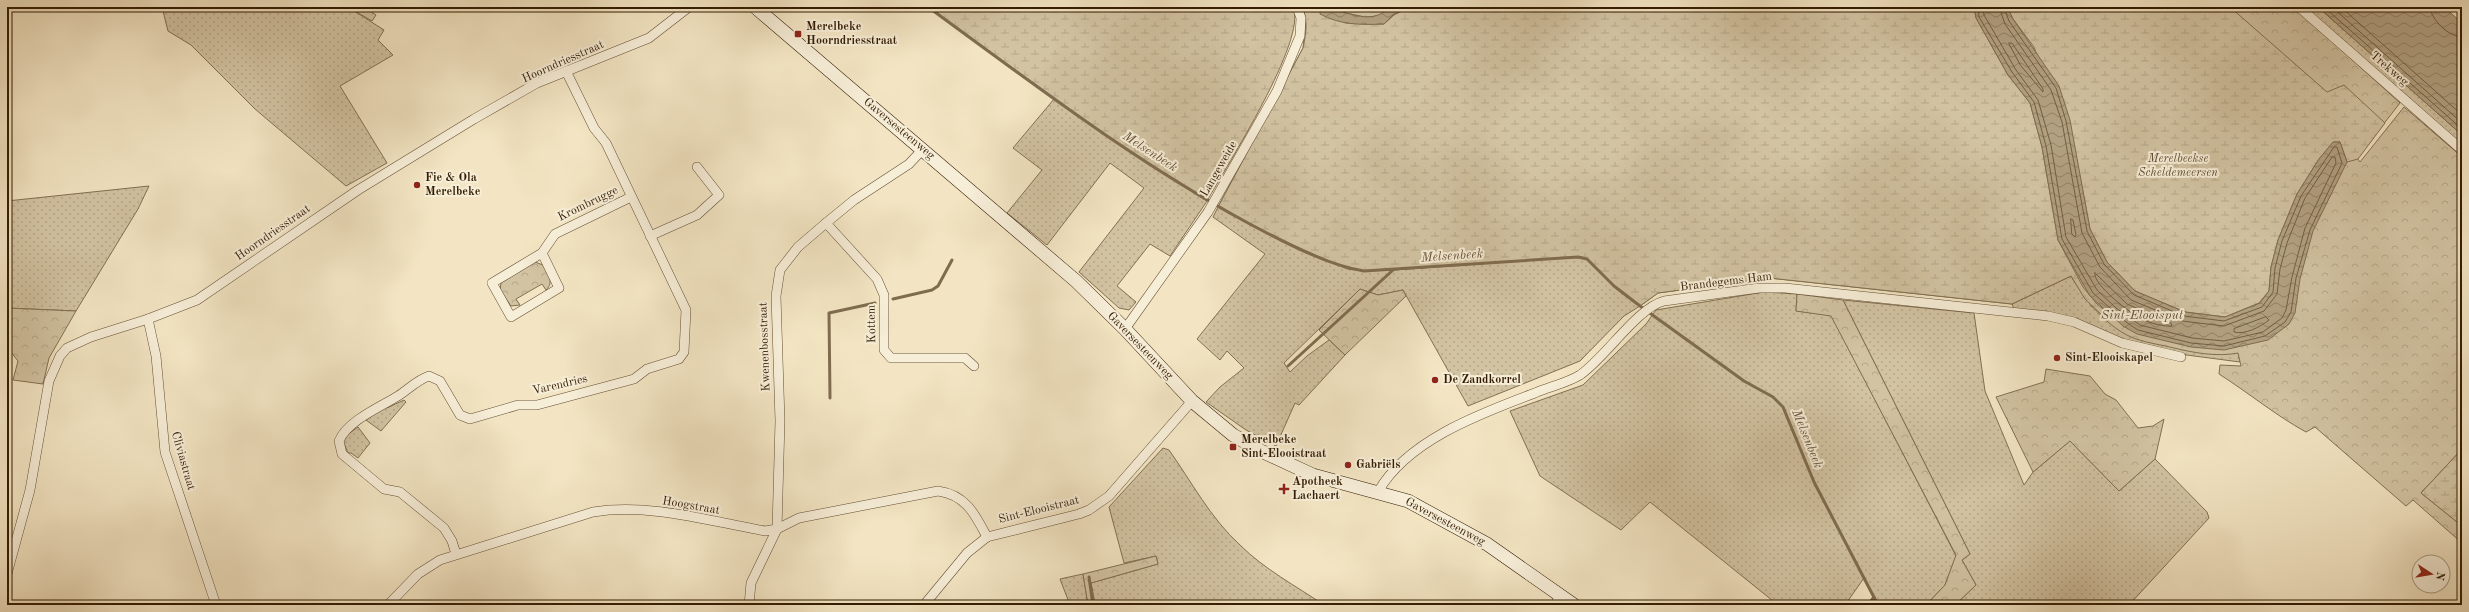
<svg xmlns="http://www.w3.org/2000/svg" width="2469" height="612" font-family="'Old Standard TT',serif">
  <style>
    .grass { fill: url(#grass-dots); stroke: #827052 }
    .forest { fill: url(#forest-crowns); stroke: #827052 }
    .wetland { fill: url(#wetland-marsh); stroke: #827052 }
    .water { fill: url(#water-waves); stroke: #7f6c4f }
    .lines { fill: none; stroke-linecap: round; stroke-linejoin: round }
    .shore { stroke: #725e42; stroke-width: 1 }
    .stream { stroke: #7f6c4f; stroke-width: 3 }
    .street-casing { stroke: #634e33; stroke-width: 10 }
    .secondary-casing { stroke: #331c03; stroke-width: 14 }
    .street { stroke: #f7eed8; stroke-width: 9 }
    .secondary { stroke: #f7eed8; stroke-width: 13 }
    .poi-dot { fill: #8f2418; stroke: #f7eed8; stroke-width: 1.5 }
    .labels { text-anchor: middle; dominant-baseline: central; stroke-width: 4; stroke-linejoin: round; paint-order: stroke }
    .poi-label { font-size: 12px; font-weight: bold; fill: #331c03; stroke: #f7eed8; text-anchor: start }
    .street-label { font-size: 12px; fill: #331c03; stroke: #f7eed8 }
    .park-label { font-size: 12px; font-style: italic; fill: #634e33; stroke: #f7eed8 }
    .water-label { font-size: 13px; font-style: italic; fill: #665136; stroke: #f7eed8 }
  </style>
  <defs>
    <pattern id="grass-dots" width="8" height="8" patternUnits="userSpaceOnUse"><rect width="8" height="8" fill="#d2c3a2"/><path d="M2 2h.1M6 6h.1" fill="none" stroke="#b5a78a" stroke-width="1.8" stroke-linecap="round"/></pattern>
    <pattern id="forest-crowns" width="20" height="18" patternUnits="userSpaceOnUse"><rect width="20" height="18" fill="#d2c3a2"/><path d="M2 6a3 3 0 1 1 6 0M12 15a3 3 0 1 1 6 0" fill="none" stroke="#b5a78a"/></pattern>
    <pattern id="wetland-marsh" width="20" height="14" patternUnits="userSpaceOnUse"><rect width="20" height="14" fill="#d2c3a2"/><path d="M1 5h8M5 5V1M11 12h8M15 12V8" fill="none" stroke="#b5a78a"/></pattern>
    <pattern id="water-waves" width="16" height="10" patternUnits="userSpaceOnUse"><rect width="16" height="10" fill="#b2a182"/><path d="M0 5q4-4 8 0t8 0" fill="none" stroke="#918268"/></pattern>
  </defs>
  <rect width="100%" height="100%" fill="#f3e5c3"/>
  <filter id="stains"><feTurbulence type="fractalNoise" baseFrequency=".005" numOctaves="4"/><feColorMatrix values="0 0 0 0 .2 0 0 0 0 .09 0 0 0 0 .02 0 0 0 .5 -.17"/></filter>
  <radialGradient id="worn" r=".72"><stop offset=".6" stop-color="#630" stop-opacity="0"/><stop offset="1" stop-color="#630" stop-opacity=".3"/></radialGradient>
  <g class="grass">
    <polygon points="162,7 348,7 384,30 378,40 393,55 340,86 387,163 346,186 255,109 191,45 168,31"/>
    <polygon points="2294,7 2318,7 2462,135 2462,157"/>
    <polygon points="1054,99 1124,148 1207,201 1170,256 1150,244 1117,286 1136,302 1129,310 1119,308 1079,272 1144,188 1110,163 1047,245 1007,213 1042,170 1013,148"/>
    <polygon points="149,186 138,209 76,311 7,308 7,201"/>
    <polygon points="1218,207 1273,236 1393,270 1578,257 1587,259 1614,286 1640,306 1624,316 1580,361 1468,406 1403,290 1378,295 1360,289 1284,363 1290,372 1307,356 1329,340 1345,355 1299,405 1295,403 1276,446 1246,430 1206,402 1220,387 1244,368 1227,351 1220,360 1197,339 1265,254 1213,217"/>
    <polygon points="2071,276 2092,307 2237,348 2240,362 2179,354 2014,309 2012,304"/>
    <polygon points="1764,292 1797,294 1796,311 1831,315 1956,556 1945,585 1926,605 1878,605 1864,578 1845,605 1778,605 1650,502 1621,530 1540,476 1510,411 1583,385 1646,324 1656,310"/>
    <polygon points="1843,300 1974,313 1985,391 2024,485 2033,472 2070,441 2119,491 2155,459 2207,512 2209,518 2129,605 1955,605 1976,585 1962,560 1970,554"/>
    <polygon points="404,400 406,402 381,431 366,420 385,406 387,408"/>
    <polygon points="358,427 370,443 358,458 351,453 348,453 343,441 347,435"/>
    <path d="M1163,448l6,2c22,31 42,69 71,95 24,24 56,41 84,60h-229l-4,-22 67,-19 -2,-8 -32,7 -15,-56z"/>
    <polygon points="1083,574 1088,605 1070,605 1060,579"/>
  </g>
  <g class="forest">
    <polygon points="348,7 364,7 376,15 372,21"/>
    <path d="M1302,7h992l106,96 -43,55 3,4 44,-55 58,50v292l-41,44 41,33v17l-49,-43 -7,6 -91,-79 -9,5c-31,-17 -57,-39 -87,-58l1,-9 21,1 -3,-13c-21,4 -43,0 -64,-5 -12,-3 -26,-5 -38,-9 -28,-10 -51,-39 -65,-63l-59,28 -243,-26 -111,15 -18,13 -26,-20 -27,-27 -9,-2 -214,14c-47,-8 -103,-41 -146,-64l85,-159 3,-29z"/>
    <path d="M535,262l8,3c4,8 12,17 3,25l-4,-6 -26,15 4,6 -9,1 -11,-16 1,-7z"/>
    <polygon points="1360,289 1378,295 1403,290 1406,296 1345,355 1319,330"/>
    <polygon points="1797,294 1843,300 1970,554 1962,560 1976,585 1955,605 1926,605 1945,585 1956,555 1831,316 1796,311"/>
    <polygon points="7,308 76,311 49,358 43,384 13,380 18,361 7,347"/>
    <polygon points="2046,369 2090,376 2105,394 2116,400 2138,428 2153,426 2164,419 2155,459 2119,491 2070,441 2033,472 1996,397 2044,382"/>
    <polygon points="1156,556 1158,564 1091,583 1095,605 1088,605 1083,574"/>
  </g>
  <g class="wetland">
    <path d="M928,7h365c15,32 -67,160 -86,194l-83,-53z"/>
    <path d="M1305,7h85l-8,9 -17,1 -38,-8 18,14 39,1 10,-9 15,-8h565l2,11 32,57 22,28 12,44 16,93 25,47 13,16 14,12 -4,4 -21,-20 -14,-23 -59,28 -243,-26 -111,15 -18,13 -26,-20 -27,-27 -9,-2 -185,13 -29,1 -17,-2 -74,-33 -55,-29 85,-159c3,-14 5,-26 0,-39z"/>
    <polygon points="2007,7 2230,7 2327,92 2344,85 2385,123 2358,159 2347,162 2340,142 2334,142 2319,159 2297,194 2278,240 2271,267 2269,291 2259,303 2225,317 2185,312 2135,291 2107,262 2090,229 2080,177 2034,47 2013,19"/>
    <polygon points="2462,449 2462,526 2421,493"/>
  </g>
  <g class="water">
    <path d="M1390,7h19l-16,8 -9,9c-23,1 -44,1 -64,-10v-5c25,-2 48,20 70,-2z"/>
    <polygon points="1974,7 2007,7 2013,19 2059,86 2070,120 2090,229 2107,262 2135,291 2185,312 2225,317 2260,303 2269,291 2271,267 2278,240 2297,194 2319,159 2333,142 2340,142 2347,162 2313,231 2300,279 2295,313 2289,324 2268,340 2224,350 2191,347 2137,334 2123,326 2090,296 2058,240 2042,147 2030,103 2008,75 1976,18"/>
    <polygon points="2318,7 2444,7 2462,23 2462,135"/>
  </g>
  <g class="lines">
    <g class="shore">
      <polyline points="1978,7 1979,17 2012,72 2034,102 2046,146 2062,239 2093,293 2126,322 2138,330 2191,343 2224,346 2265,336 2285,322 2291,312 2296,278 2310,230 2342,163 2337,147 2334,147 2301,196 2282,241 2275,268 2273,292 2262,307 2224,321 2184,316 2134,295 2104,264 2087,231 2066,121 2056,88 2009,21 2004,7"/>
      <polyline points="1983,7 1984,15 2016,70 2038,100 2051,145 2066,237 2097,290 2116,308 2140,325 2192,338 2224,341 2263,332 2282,318 2286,310 2292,277 2305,228 2336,163 2335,157 2332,157 2305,198 2287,243 2280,269 2277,294 2264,311 2224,326 2182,321 2131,300 2100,267 2082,233 2062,122 2051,90 2005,24 1999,7"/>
      <polyline points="2324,7 2462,129"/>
      <polyline points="2332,7 2462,123"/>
      <polyline points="2341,7 2462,115"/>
      <path d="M2430,7c1,13 19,30 32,30"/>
      <polygon points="2009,43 2012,43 2043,89 2043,92 2021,66"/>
      <polygon points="2071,219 2073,220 2076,235 2075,237 2072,234"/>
      <path d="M2095,273l32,31 44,19 1,3c-7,1 -23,-3 -30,-7 -10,-4 -51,-36 -47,-46z"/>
      <path d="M2266,317l3,3c-9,7 -24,15 -35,12v-3z"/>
    </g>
    <g class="stream">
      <path d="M928,7c104,76 206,154 320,216 34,18 78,42 116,48l214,-14 9,2 27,27 26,20 104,75 29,16 10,10 31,75 64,123"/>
      <polyline points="893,299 932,290 938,286 952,260"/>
      <polyline points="1288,366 1393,270"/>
      <polyline points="830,398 829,313 875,303"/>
      <polyline points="1089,577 1093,605"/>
      <polyline points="1868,605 1874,597"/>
    </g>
    <defs>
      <g id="street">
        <polyline points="2299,7 2462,150"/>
        <polyline points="826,223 877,279 884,295 884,350 891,358 965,358 974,366"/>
        <polyline points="650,236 697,215 719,195 697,167"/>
        <polyline points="542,253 559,288 511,317 492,283 542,253 555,234 631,197"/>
        <polyline points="148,319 156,356 165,452 216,605"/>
        <polyline points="1125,329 1208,212 1277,91 1300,36 1301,18 1297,7"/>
        <path d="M1378,492c29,-52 104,-79 157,-99 14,-6 32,-10 45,-18 26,-18 57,-67 84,-74l95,-13h26l263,28 26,6 48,21 59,14"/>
        <path d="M456,554l-4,-13 -8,-13 -44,-36 -16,-3 -42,-35 -3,-13c8,-20 41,-34 59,-45 11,-7 19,-16 31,-20l11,5 20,34 10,4 48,-14h19l97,-26 13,-10 32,-10 5,-7 2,-42 -80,-167 -12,-15 -28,-57"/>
        <polyline points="7,574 30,490 49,381 60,356 67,348 91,337 148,319 197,300 358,190 474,119 537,83 649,38 689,7"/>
        <path d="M388,605l30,-31 22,-14 153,-48c57,-9 116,9 172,19l12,-2 22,-11 139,-27c28,4 37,23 49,46"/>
        <polyline points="749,605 751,583 777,529 780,421 776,296 780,270 798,247 826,223 854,200 909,164 923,149"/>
        <polyline points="924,605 967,553 987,537 1079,514 1089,510 1109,496 1192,401"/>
        <polyline points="1554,605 1562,595"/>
      </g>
      <polyline id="secondary" points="755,7 1076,281 1125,329 1192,401 1233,435 1261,451 1313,475 1408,501 1487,544 1574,605"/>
    </defs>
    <use href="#street" class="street-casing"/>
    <use href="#secondary" class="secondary-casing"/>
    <use href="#street" class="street"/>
    <use href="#secondary" class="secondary"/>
  </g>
  <g class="poi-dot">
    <rect x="794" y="30" width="8" height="8" rx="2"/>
    <circle cx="417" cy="185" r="4"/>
    <circle cx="2057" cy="358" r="4"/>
    <circle cx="1435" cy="380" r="4"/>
    <rect x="1229" y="443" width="8" height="8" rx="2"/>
    <circle cx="1348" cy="465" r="4"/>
    <path d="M1282 483h4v4h4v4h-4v4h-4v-4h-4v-4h4z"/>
  </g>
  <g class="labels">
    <g class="poi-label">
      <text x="806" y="27">Merelbeke<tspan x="806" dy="14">Hoorndriesstraat</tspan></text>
      <text x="425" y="178">Fie &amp; Ola<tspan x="425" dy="14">Merelbeke</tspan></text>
      <text x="2065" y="358">Sint-Elooiskapel</text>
      <text x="1443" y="380">De Zandkorrel</text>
      <text x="1241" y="440">Merelbeke<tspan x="1241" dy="14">Sint-Elooistraat</tspan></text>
      <text x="1356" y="465">Gabriëls</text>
      <text x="1292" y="482">Apotheek<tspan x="1292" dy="14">Lachaert</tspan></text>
    </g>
    <g class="street-label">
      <text transform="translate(563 62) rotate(-24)">Hoorndriesstraat</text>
      <text transform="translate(2389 69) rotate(41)">Trekweg</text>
      <text transform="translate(899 129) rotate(40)">Gaversesteenweg</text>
      <text transform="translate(1219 169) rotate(-60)">Langeweide</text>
      <text transform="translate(588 204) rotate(-26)">Krombrugge</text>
      <text transform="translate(273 233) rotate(-35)">Hoorndriesstraat</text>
      <text transform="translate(1726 282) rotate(-7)">Brandegems Ham</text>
      <text transform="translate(872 324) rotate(-91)">Kottem</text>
      <text transform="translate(1140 346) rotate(46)">Gaversesteenweg</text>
      <text transform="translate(765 347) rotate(-92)">Kwenenbosstraat</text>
      <text transform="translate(560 385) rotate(-13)">Varendries</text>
      <text transform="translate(183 461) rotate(74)">Cliviastraat</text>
      <text transform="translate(691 506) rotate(10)">Hoogstraat</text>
      <text transform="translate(1039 510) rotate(-14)">Sint-Elooistraat</text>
      <text transform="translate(1445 522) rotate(28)">Gaversesteenweg</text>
    </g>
    <g class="park-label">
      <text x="2178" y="159">Merelbeekse<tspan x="2178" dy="14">Scheldemeersen</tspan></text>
    </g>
    <g class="water-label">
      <text transform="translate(1150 152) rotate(33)">Melsenbeek</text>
      <text transform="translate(1452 256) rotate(-4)">Melsenbeek</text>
      <text x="2142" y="315">Sint-Elooisput</text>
      <text transform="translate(1807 439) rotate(68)">Melsenbeek</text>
    </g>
  </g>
  <rect width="2469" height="612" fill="none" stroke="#f3e5c3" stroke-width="24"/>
  <rect x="8" y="8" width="2453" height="596" fill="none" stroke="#331c03" stroke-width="2"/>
  <rect x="12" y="12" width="2445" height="588" fill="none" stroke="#331c03"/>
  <g transform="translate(2431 574) rotate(102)"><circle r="19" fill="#f7eed8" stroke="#a99a83"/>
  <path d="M0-3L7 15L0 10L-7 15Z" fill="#8f2418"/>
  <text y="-6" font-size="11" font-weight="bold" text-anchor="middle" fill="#331c03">N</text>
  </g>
  <rect width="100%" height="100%" filter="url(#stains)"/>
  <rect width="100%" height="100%" fill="url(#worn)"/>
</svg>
